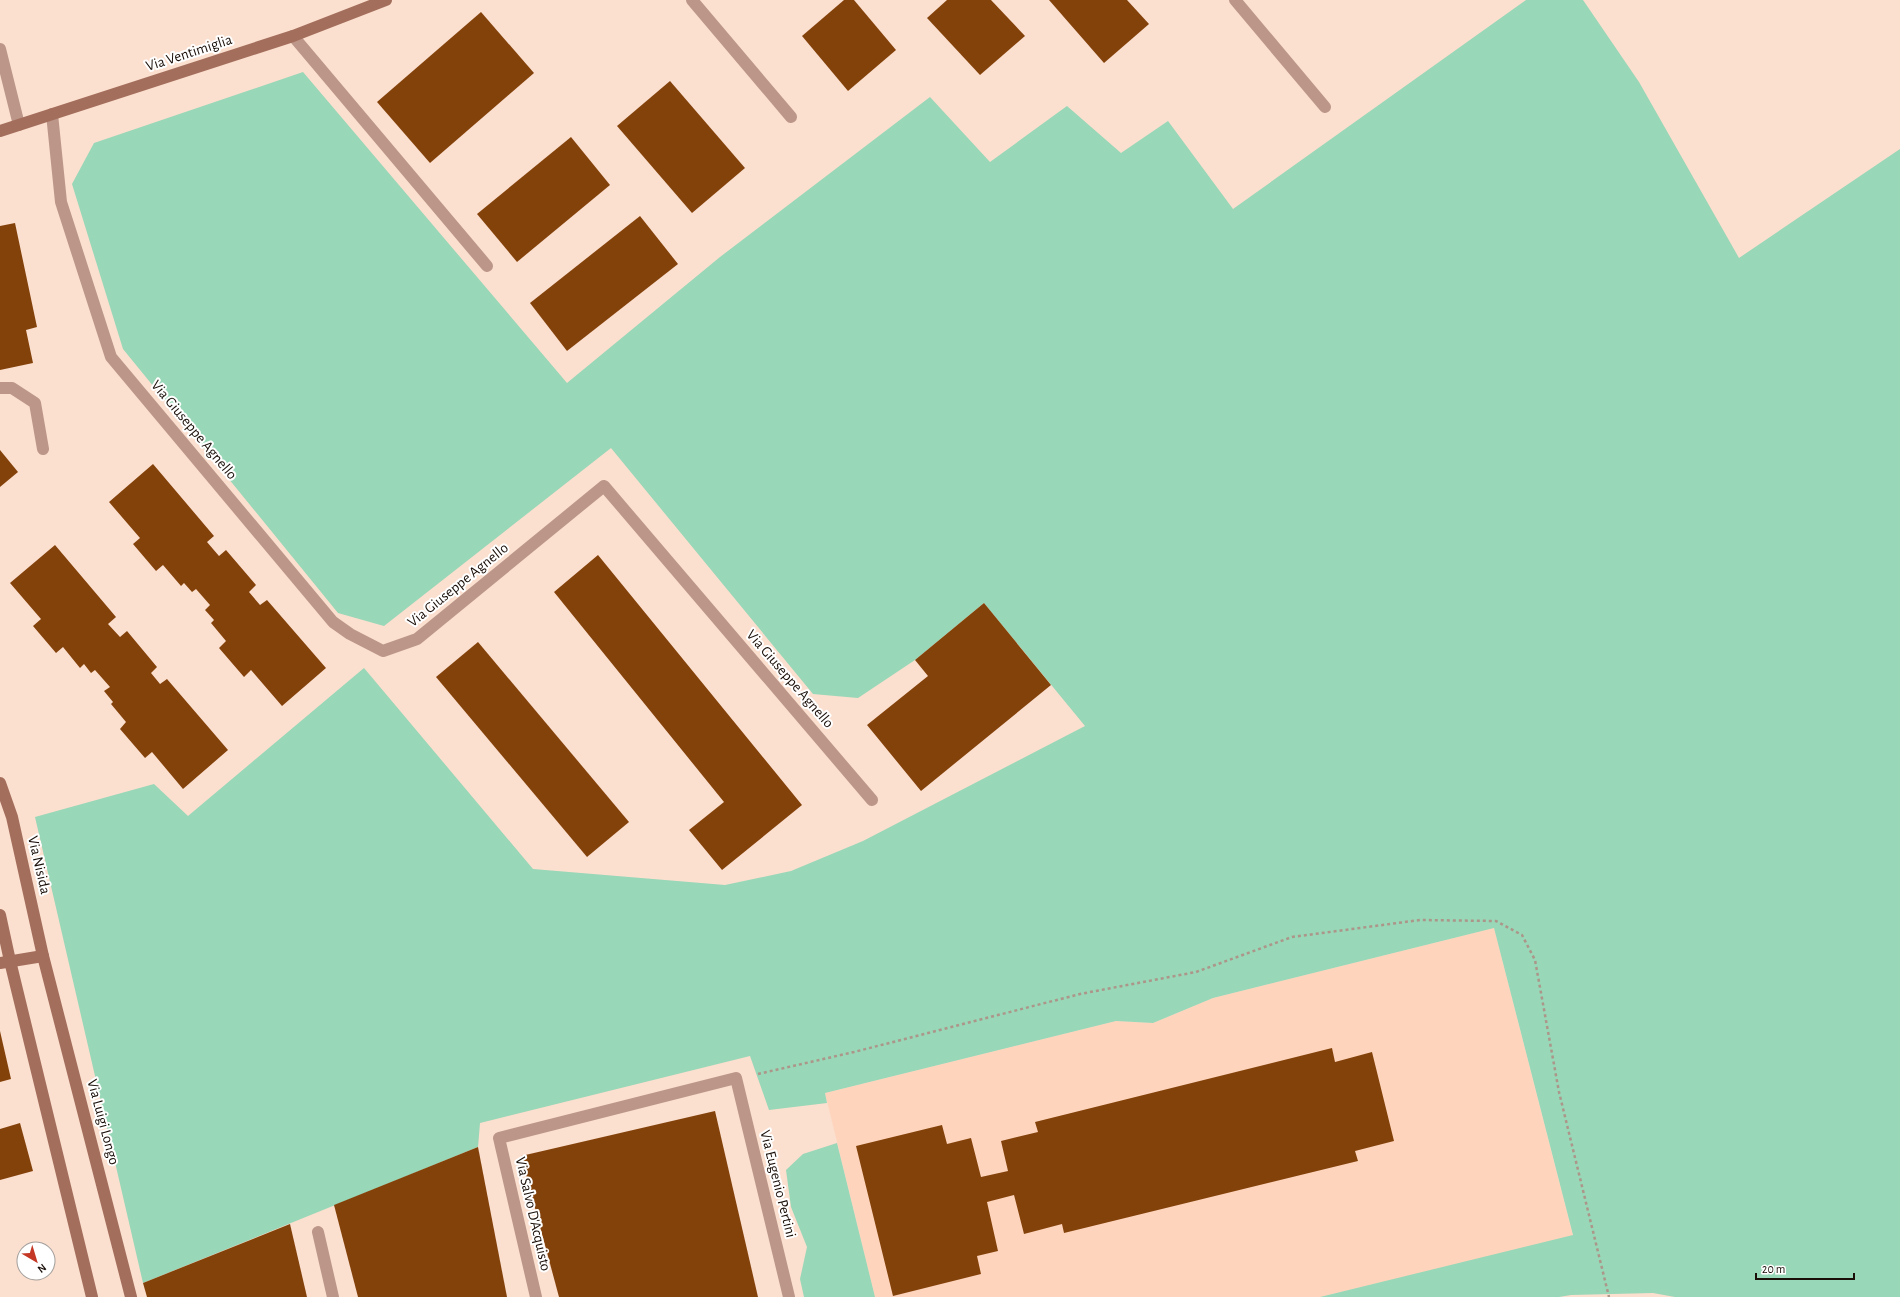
<svg xmlns="http://www.w3.org/2000/svg" width="1900" height="1297" font-family="'Alegreya Sans',sans-serif">
  <style>
    .built { fill: #fed5bc }
    .green { fill: #98d7b7 }
    .building { fill: #84420b }
    .lines { fill: none; stroke-linecap: round; stroke-linejoin: round }
    .path { stroke: #ac968a; stroke-width: 2.5; stroke-dasharray: 3 3; stroke-linecap: butt }
    .street { stroke: #bb9689; stroke-width: 12 }
    .secondary { stroke: #a46e5c; stroke-width: 12 }
    .labels { text-anchor: middle; dominant-baseline: central; stroke-width: 4; stroke-linejoin: round; paint-order: stroke }
    .street-label { font-size: 15px; fill: #190e08; stroke: #fff }
  </style>
  <rect width="100%" height="100%" fill="#fbdfcf"/>
  <polygon class="built" points="1494,928 1573,1236 1320,1297 875,1297 825,1093 1116,1021 1153,1023 1213,998"/>
  <g class="green">
    <polygon points="1526,0 1583,0 1639,82 1739,258 1900,149 1900,1297 1675,1297 1653,1293 1571,1295 1559,1297 1320,1297 1573,1235 1494,928 1213,998 1153,1023 1116,1021 825,1093 827,1103 769,1110 750,1056 480,1123 478,1147 143,1283 35,817 154,784 188,816 364,668 533,869 725,885 791,871 863,841 1085,726 984,603 915,660 858,698 813,694 611,448 384,626 338,613 123,349 72,184 94,143 303,72 567,383 720,257 930,97 990,162 1067,106 1121,153 1168,121 1233,209"/>
    <polygon points="837,1143 875,1297 804,1297 800,1279 807,1247 791,1207 786,1170 803,1154"/>
  </g>
  <g class="building">
    <polygon points="844,0 854,0 896,50 848,91 802,36"/>
    <polygon points="947,0 991,0 1025,36 980,75 927,18"/>
    <polygon points="1049,0 1127,0 1149,24 1104,63"/>
    <polygon points="481,12 534,73 430,163 377,102"/>
    <polygon points="670,81 745,168 692,213 617,126"/>
    <polygon points="571,137 610,185 517,262 477,214"/>
    <polygon points="640,216 678,264 567,351 530,303"/>
    <polygon points="15,223 37,327 26,330 33,363 0,370 0,226"/>
    <polygon points="0,450 18,472 0,487"/>
    <polygon points="153,464 214,536 207,542 219,556 226,550 256,585 249,592 260,605 267,600 326,668 282,706 251,670 244,677 219,648 226,641 211,623 214,620 205,610 210,605 196,589 192,592 184,583 181,586 163,565 156,571 133,544 140,538 109,502"/>
    <polygon points="55,545 116,617 108,624 120,637 127,631 157,667 151,673 160,684 167,679 228,750 183,789 152,752 145,758 120,729 126,722 111,704 113,702 104,691 110,687 95,670 91,673 84,664 80,668 63,647 56,653 33,626 41,619 10,583"/>
    <polygon points="598,555 802,805 722,870 689,830 724,802 554,592"/>
    <polygon points="984,603 1051,685 921,791 867,725 928,676 915,660"/>
    <polygon points="478,642 629,822 587,857 436,677"/>
    <polygon points="0,1031 11,1079 0,1082"/>
    <polygon points="1332,1048 1335,1062 1372,1052 1394,1141 1355,1151 1358,1161 1064,1233 1062,1224 1024,1234 1014,1195 987,1202 998,1251 977,1256 981,1274 893,1296 856,1146 942,1125 947,1144 971,1138 981,1177 1008,1171 1001,1141 1038,1132 1035,1122"/>
    <polygon points="715,1111 758,1297 559,1297 521,1156"/>
    <polygon points="20,1123 33,1171 0,1180 0,1129"/>
    <polygon points="478,1147 507,1297 358,1297 334,1205"/>
    <polygon points="290,1224 307,1297 147,1297 143,1283"/>
  </g>
  <g class="lines">
    <polyline class="path" points="758,1074 854,1052 1080,994 1196,972 1292,937 1420,920 1496,921 1522,935 1535,960 1559,1092 1609,1297"/>
    <g class="street">
      <polyline points="692,0 791,117"/>
      <polyline points="1235,0 1325,107"/>
      <polyline points="293,36 487,266"/>
      <polyline points="0,49 19,125"/>
      <polyline points="52,114 61,202 111,357 333,622 350,634 383,651 417,639 604,486 872,800"/>
      <polyline points="0,388 12,388 35,403 43,449"/>
      <polyline points="318,1232 333,1297"/>
      <polyline points="536,1297 499,1138 736,1078 789,1297"/>
    </g>
    <g class="secondary">
      <polyline points="0,131 293,36 386,0"/>
      <polyline points="0,783 12,817 43,956 131,1297"/>
      <polyline points="0,915 10,961 92,1297"/>
      <polyline points="0,963 43,956"/>
    </g>
  </g>
  <g class="labels">
    <g class="street-label">
      <text transform="translate(189 53) rotate(-18)">Via Ventimiglia</text>
      <text transform="translate(194 430) rotate(50)">Via Giuseppe Agnello</text>
      <text transform="translate(458 585) rotate(-39)">Via Giuseppe Agnello</text>
      <text transform="translate(790 679) rotate(49)">Via Giuseppe Agnello</text>
      <text transform="translate(39 865) rotate(77)">Via Nisida</text>
      <text transform="translate(103 1122) rotate(75)">Via Luigi Longo</text>
      <text transform="translate(778 1184) rotate(76)">Via Eugenio Pertini</text>
      <text transform="translate(533 1214) rotate(77)">Via Salvo D'Acquisto</text>
    </g>
  </g>
  <g transform="translate(36 1261) rotate(142)"><circle r="19" fill="#ffffff" stroke="#a39f9c"/>
  <path d="M0-3L7 15L0 10L-7 15Z" fill="#c43825"/>
  <text y="-6" font-size="11" font-weight="bold" text-anchor="middle" fill="#190e08">N</text>
  </g>
  <path d="M1756 1273v6h98v-6" fill="none" stroke="#190e08" stroke-width="2"/>
  <text x="1762" y="1273" font-size="12" fill="#190e08" stroke="#ffffff" stroke-width="3" paint-order="stroke">20 m</text>
</svg>
